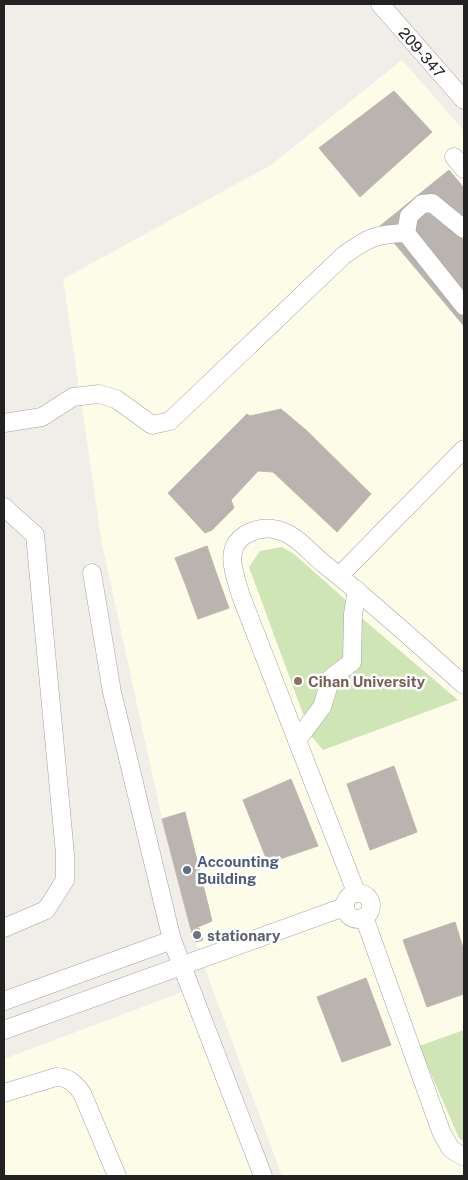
<svg xmlns="http://www.w3.org/2000/svg" width="468" height="1180" font-family="'Public Sans',sans-serif">
  <style>
    .education { fill: #fcfce8 }
    .grass { fill: #cfe5b6 }
    .building { fill: #bab4b0; stroke: #c1b6ae }
    .lines { fill: none; stroke-linecap: round; stroke-linejoin: round }
    .minor-casing { stroke: #a3a3a3; stroke-width: 19 }
    .minor { stroke: #fff; stroke-width: 18 }
    .education-dot { fill: #8d6e63; stroke: #fff; stroke-width: 2 }
    .service-dot { fill: #5c6f8a; stroke: #fff; stroke-width: 2 }
    .worship-dot { fill: #6b7280; stroke: #fff; stroke-width: 2 }
    .labels { text-anchor: middle; dominant-baseline: central; stroke-width: 5; stroke-linejoin: round; paint-order: stroke }
    .street-label { font-size: 15px; fill: #222; stroke: #fff }
    .education-label { font-size: 15px; font-weight: bold; fill: #785e54; stroke: #fff; text-anchor: start }
    .service-label { font-size: 15px; font-weight: bold; fill: #4e5e75; stroke: #fff; text-anchor: start }
    .worship-label { font-size: 15px; font-weight: bold; fill: #5b616d; stroke: #fff; text-anchor: start }
  </style>
  <rect width="100%" height="100%" fill="#f1eeea"/>
  <g class="education">
    <polygon points="402,60 464,131 464,1176 282,1176 191,931 162,819 102,544 63,279 271,165"/>
    <polygon points="185,991 256,1176 4,1176 4,1059"/>
  </g>
  <g class="grass">
    <polygon points="282,547 294,554 348,602 347,660 306,722 249,567 260,551"/>
    <polygon points="358,615 458,700 323,750 308,732 334,682 356,668"/>
    <polygon points="464,1030 464,1142 459,1138 419,1046"/>
  </g>
  <g class="building">
    <polygon points="394,91 432,132 360,197 319,148"/>
    <polygon points="449,170 464,188 464,326 380,226"/>
    <polygon points="281,409 306,430 371,494 337,532 273,472 258,471 231,500 234,508 212,530 205,533 168,493 247,414 250,416"/>
    <polygon points="207,546 217,575 186,586 175,558"/>
    <polygon points="217,575 229,608 198,619 186,586"/>
    <polygon points="394,766 417,832 370,850 347,784"/>
    <polygon points="291,779 318,846 268,863 243,800"/>
    <polygon points="185,812 212,921 191,930 162,819"/>
    <polygon points="455,922 464,951 464,994 427,1007 403,940"/>
    <polygon points="199,928 203,940 196,942 191,931"/>
    <polygon points="366,978 391,1045 342,1062 317,997"/>
  </g>
  <g class="lines">
    <defs>
      <g id="minor">
        <path id="s1" d="M380,4l84,96"/>
        <polyline points="454,157 464,169"/>
        <polyline points="464,229 432,203 422,204 409,216 406,233 464,306"/>
        <path d="M4,423l38,-6 31,-20 26,-3 17,5 36,26 18,-4 174,-166c24,-17 31,-21 62,-22"/>
        <polyline points="4,507 35,535 65,854 65,880 46,910 4,928"/>
        <polyline points="92,573 112,692 172,940 263,1176"/>
        <polyline points="340,575 464,449"/>
        <polyline points="297,740 322,707 331,678 352,662 353,614 357,590"/>
        <path d="M356,892l-115,-296c-6,-21 -18,-47 4,-61 10,-6 22,-8 33,-5 19,5 31,22 46,34 48,38 94,80 140,121"/>
        <circle cx="358" cy="906" r="13"/>
        <polyline points="364,917 442,1134 451,1149 464,1157"/>
        <polyline points="4,1001 172,940"/>
        <polyline points="4,1030 344,907"/>
        <path d="M4,1093l52,-16c13,0 18,6 26,16l35,83"/>
      </g>
    </defs>
    <use href="#minor" class="minor-casing"/>
    <use href="#minor" class="minor"/>
  </g>
  <circle class="education-dot" cx="298" cy="681" r="5"/>
  <circle class="service-dot" cx="187" cy="870" r="5"/>
  <circle class="worship-dot" cx="197" cy="935" r="5"/>
  <g class="labels">
    <g class="street-label">
      <text stroke="none"><textPath href="#s1" startOffset="64">209-347</textPath></text>
    </g>
    <g class="education-label">
      <text x="308" y="681">Cihan University</text>
    </g>
    <g class="service-label">
      <text x="197" y="861">Accounting<tspan x="197" dy="17">Building</tspan></text>
    </g>
    <g class="worship-label">
      <text x="207" y="935">stationary</text>
    </g>
  </g>
  <rect width="468" height="1180" fill="none" stroke="#222222" stroke-width="10"/>
</svg>
